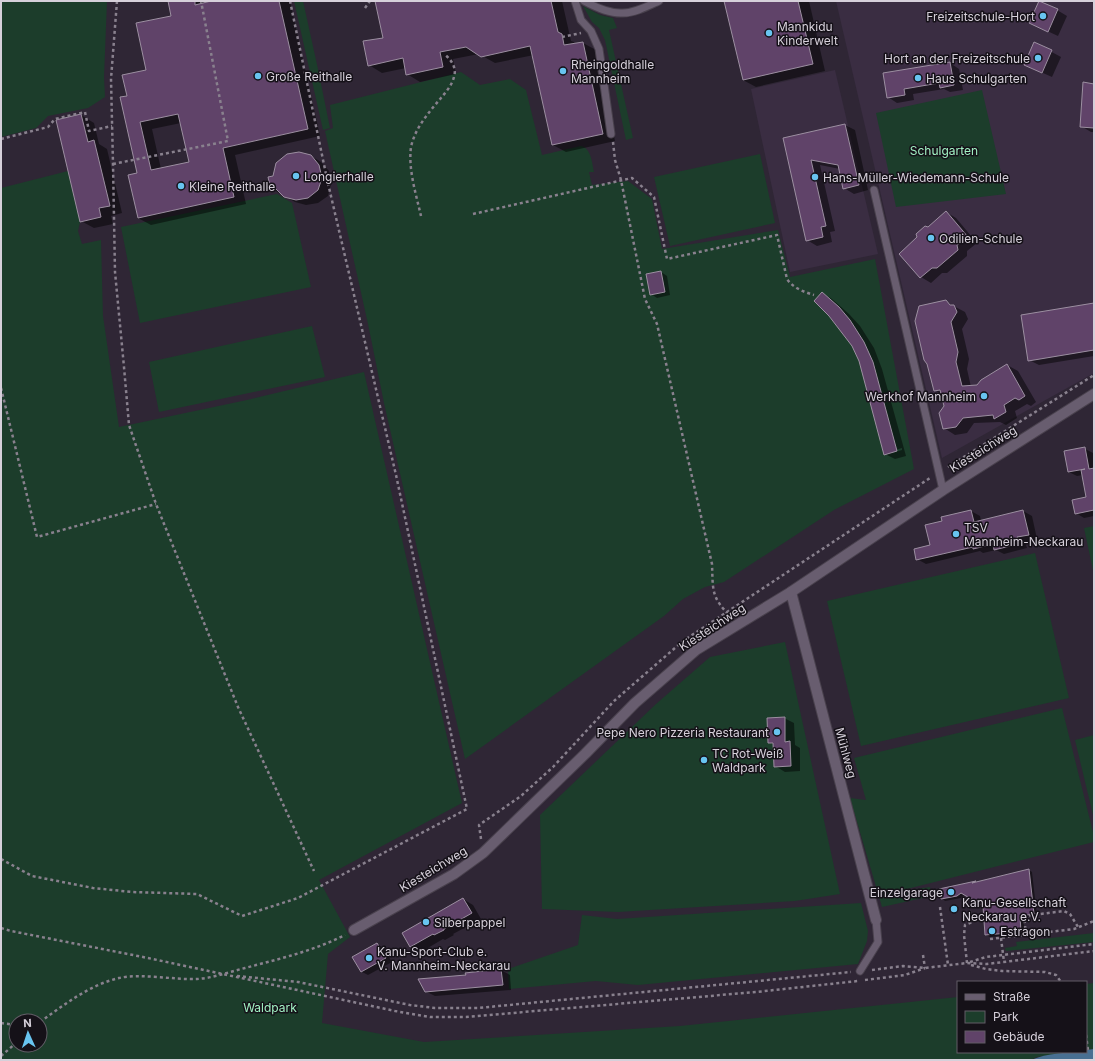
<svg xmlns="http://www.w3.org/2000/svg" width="1095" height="1061" font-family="Inter,sans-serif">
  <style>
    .built { fill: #3a2d42 }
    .green { fill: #1c3d2b; fill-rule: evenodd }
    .water { fill: #486f92 }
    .shadow { fill: #0007; fill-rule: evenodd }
    .building { fill: #604369; stroke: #9c8fa1; fill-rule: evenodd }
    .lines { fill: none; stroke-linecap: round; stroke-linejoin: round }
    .service-casing { stroke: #49414d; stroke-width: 9 }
    .minor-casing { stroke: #49414d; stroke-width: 12 }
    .path { stroke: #89818e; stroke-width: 2.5; stroke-dasharray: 3 3; stroke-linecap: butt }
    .service { stroke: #685d6f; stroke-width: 7 }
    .minor { stroke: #685d6f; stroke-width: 10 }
    .poi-dot { fill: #68c4f0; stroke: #151118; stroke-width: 1.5 }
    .labels { text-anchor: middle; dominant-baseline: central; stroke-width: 3; stroke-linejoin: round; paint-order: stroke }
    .poi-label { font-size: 12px; fill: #d6d0da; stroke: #151118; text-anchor: start }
    .park-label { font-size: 12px; fill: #a1f1c3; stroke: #151118 }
    .street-label { font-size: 12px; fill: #d6d0da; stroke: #151118 }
  </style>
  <rect width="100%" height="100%" fill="#2f2635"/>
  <g class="built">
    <polygon points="836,1 1087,1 1094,4 1094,373 942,458"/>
    <polygon points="835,70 878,254 790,272 751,89"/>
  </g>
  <g class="green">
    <polygon points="1,1 107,1 104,77 105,97 88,108 48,116 36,128 1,137"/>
    <polygon points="294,1 303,1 318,69 330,128 323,130"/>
    <polygon points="583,6 600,15 613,18 617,28 609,30 633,138 626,140 605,40 599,28 592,22"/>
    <path d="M461,72l19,13 30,-6 16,11 16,65 39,-9c10,2 11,16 13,26h-5l3,13 36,-4 24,18 10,50 116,-19 12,47 85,-18 39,210 -80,41 -110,72 -19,5 -22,12 -19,17 -199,143 -81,-356 -16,-79 -43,-193 8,-3 -3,-23z"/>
    <polygon points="982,90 1006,194 896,207 876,113"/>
    <polygon points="760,154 775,223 670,246 654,177"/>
    <path d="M68,171l12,51 -2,9 4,13 19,-4 2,76 16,111 128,-27 117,-28 98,431 -143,77 31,57 -22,17 -6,69 102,19 256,-16 278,-29v55h115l-36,5 -6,3h-1030v-872zM16,1021h24v24h-24z"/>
    <polygon points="277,194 292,203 311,287 140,323 121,227"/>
    <polygon points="312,326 325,377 159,412 149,362"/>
    <polygon points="1094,526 1094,575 1084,528"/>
    <polygon points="1035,553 1069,698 861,746 827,601"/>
    <polygon points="785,642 840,894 795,901 618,912 542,909 540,815 656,704 710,657"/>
    <polygon points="1062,708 1094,836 1094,842 895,892 930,887 932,896 882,907 850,798 866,800 854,758"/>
    <polygon points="1094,735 1094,819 1075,740"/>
    <polygon points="861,903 868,931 867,941 858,964 638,985 596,981 509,989 508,969 578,945 582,915 617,919"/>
    <polygon points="1094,933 1094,942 1006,951 1005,948 1017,946 1016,942"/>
    <polygon points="1094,983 1094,1049 1086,1050 1086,984"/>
  </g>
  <path class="water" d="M1094,1049v11h-63c16,-7 37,-8 55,-8v-2z"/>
  <g class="shadow">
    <path d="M169,1h36l1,2 10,-2h74l30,135 -85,19 11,49 -95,21 -13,-7v-44l-10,-77 19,-26 25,-54zM181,123l9,40 -29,6 -9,-40z"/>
    <polygon points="377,1 562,1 571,41 574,42 575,44 583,43 596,50 615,141 566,152 553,145 534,55 495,63 479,54 453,59 456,74 420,82 407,74 406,68 382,73 369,65 384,38"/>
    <polygon points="725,1 809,1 825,71 756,87 743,80"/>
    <polygon points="1057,10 1067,16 1058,36 1030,23"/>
    <polygon points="1035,43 1061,57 1052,77 1025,65"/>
    <polygon points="950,63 959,69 963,90 950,92 944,89 913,94 914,100 897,103 888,97"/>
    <polygon points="1094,85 1094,132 1091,132 1081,126"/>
    <polygon points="81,115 94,123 99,144 107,149 122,213 111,216 113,224 94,228 81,221 57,121"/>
    <polygon points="845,125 855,130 868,190 854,194 844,188 840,169 820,165 835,231 830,232 832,242 817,246 807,240 784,139"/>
    <polygon points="311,156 321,162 329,171 331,184 328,196 318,203 306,205 295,202 272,189 274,177"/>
    <polygon points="946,212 956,218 977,243 967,251 967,256 947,273 942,273 931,283 921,277 900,254"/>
    <polygon points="661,272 667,276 670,295 657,298 651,294"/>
    <path d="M822,293l10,6 17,15 11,12 14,22 8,21 24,87 -11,3 -10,-5 -25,-94 -7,-15zM902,448v2l-10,3v-2z"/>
    <polygon points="946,302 965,312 968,319 962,329 969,359 967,369 971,387 977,386 1007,365 1018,371 1036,402 1031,406 1027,404 1015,411 1017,418 1006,425 1000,422 974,423 967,433 955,435 944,428 945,407 942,395 935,390"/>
    <polygon points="1094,304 1094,356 1039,365 1029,360"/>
    <polygon points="1085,449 1093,453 1094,459 1094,516 1084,518 1076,513 1088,498 1083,475 1077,476 1069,472"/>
    <polygon points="971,511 980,516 981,521 1023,511 1032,516 1037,539 1025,542 1027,548 1004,554 996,550 983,553 980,551 926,564 917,559 931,546 943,522"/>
    <polygon points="784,718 794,723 795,745 800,748 800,771 785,772 775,766 774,745 769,742"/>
    <polygon points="1029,870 1032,872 1037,916 1023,917 1025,934 990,937 986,935 984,905 965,894 961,898 945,901 942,898 940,890 975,882 978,883"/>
    <polygon points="463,899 473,905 481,919 453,934 454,935 445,940 443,939 421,952 411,947 403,933"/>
    <polygon points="377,944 383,948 392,962 368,975 362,972 354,957"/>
    <polygon points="501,970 510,975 511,990 435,996 425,991 467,976"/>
  </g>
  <g class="building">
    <path d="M168,1h27v4l16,-4h68l29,128 -85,19 11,49 -96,21 -10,-43 9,-2 -17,-76 7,-1 -5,-21 24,-5 -10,-47 35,-7zM178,114l11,48 -38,8 -11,-48z"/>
    <polygon points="375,1 551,1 558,32 562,34 564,45 583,42 603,134 552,145 530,46 481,57 466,47 440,52 443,67 406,75 403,58 368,66 363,41 383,38"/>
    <polygon points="724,1 798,1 813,64 743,80"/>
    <polygon points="1039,1 1058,9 1048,32 1029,23"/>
    <polygon points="1034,42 1052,50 1042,73 1024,65"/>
    <polygon points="950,62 954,85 940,88 939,83 904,89 905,95 887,98 883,73"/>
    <polygon points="1083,82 1094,84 1094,128 1080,127"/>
    <polygon points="81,114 88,142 94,140 110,206 99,208 101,217 80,222 56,120"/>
    <polygon points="845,124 859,185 843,189 838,165 811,160 826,226 821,227 823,237 806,241 783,138"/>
    <polygon points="299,152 311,155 319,165 322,178 318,190 308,198 296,200 284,197 276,189 271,190 268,177 273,176 276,163 287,154"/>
    <polygon points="946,211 968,237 957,245 958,250 937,268 932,268 920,278 899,254 917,237 916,234 925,226 928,227"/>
    <polygon points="661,271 665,292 650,295 646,274"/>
    <polygon points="822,292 839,307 850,320 864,342 873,362 897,451 884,455 859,361 852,346 829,316 814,301"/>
    <polygon points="946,300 950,305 954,305 957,312 951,322 958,352 956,362 962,386 977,385 981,380 1007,364 1025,396 1019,400 1015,398 1004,405 1006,412 994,419 993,415 963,418 956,427 943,429 939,413 944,406 940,390 934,391 927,364 924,360 915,321 919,306"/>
    <polygon points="1094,303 1094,350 1028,361 1021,315"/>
    <polygon points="1085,447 1089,469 1094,468 1094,510 1075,514 1072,500 1086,497 1081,470 1085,469 1068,472 1064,451"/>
    <polygon points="971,510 974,522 1023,510 1029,535 1017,537 1018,544 994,550 993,544 973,549 973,547 916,560 914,549 930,545 925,525 942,521 941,517"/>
    <polygon points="785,717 785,742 790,741 791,766 774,767 773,743 768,743 767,718"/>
    <polygon points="1029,869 1034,914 1020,916 1021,932 985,935 983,906 961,893 957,896 941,899 939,889 976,881 972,883"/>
    <polygon points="463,898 472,913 444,929 444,930 434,935 433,934 410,947 402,933"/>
    <polygon points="377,943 386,958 361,972 352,957"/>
    <polygon points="501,969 503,985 425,992 418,979 466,975 465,973"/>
  </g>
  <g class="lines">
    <defs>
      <g id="service">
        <polyline points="575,1 581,20 591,31 599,49 611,134"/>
        <path d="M584,1c11,6 26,13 39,12 12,0 25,-7 36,-12"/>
        <polyline points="874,190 943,490"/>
        <polyline points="860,971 878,942 876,920"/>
      </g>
      <g id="minor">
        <polyline points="791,592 876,920"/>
        <polyline points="354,930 454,874 483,853 585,754 635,703 696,650 791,592 943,490 1094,394"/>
      </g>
    </defs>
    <use href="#service" class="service-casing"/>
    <use href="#minor" class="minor-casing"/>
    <g class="path">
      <polyline points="117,1 111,79 113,164 115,272 124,367 129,425 156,504 238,707 314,871"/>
      <polyline points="365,8 370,1"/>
      <polyline points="562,37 581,33"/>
      <polyline points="1,139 48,127 55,119 85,112 89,131 112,126"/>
      <path d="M613,142l2,18 6,20 24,119 12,25 55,240c1,27 -1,33 19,53"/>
      <polyline points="113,164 228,141 201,1"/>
      <path d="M473,214l159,-36 22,19 13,62 110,-24 10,44c6,9 17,13 27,16"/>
      <path d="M421,216c-5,-22 -13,-47 -10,-69 4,-19 18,-35 30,-49 5,-6 11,-13 13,-21 3,-9 -3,-18 -10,-23"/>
      <polyline points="1,388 37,537 156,504"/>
      <polyline points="948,467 1094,375"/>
      <polyline points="481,839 479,825 521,796 553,767 614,701 683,641 930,478"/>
      <polyline points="1,859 32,876 93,888 132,892 197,894 242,916 298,898 467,809 396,475 327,179 290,1"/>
      <polyline points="940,907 948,965"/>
      <polyline points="1,928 11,931 148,958 395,1011 430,1017 466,1017 756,992 858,981"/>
      <polyline points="1026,935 1024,916 1064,911 1070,914 1078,927"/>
      <polyline points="1001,938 1004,962"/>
      <polyline points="990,939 1074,929 1094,921"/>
      <polyline points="923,955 925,968"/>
      <polyline points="970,962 986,957 1094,944"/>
      <polyline points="967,963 964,935 965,925 972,922 969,907"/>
      <polyline points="971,965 986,969 1002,971 1045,972 1056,975 1061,982"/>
      <polyline points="872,970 903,966 925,968 967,963 987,964 1094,951"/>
      <polyline points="237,976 298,982 410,1005 435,1008 478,1008 851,972"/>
      <polyline points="865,980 905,975 925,968"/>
      <path d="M40,1022c24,-17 49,-37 79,-44 22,-5 55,2 78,1 16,-1 32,-7 48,-11 34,-9 68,-17 100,-33"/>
      <polyline points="1,1023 16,1025"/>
      <polyline points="1086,1035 1088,1050"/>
      <polyline points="1,1056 16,1043"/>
    </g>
    <use href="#service" class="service"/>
    <use href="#minor" class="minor"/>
  </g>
  <g class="poi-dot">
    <circle cx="1043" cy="16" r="4"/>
    <circle cx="769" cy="33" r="4"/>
    <circle cx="1038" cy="58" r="4"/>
    <circle cx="563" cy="71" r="4"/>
    <circle cx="258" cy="76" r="4"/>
    <circle cx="918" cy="78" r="4"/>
    <circle cx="296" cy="176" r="4"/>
    <circle cx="815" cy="177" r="4"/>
    <circle cx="181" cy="186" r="4"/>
    <circle cx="931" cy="238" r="4"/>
    <circle cx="984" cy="396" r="4"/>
    <circle cx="956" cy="534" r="4"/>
    <circle cx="777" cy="732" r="4"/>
    <circle cx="704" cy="760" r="4"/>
    <circle cx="951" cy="892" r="4"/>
    <circle cx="954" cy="909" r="4"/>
    <circle cx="426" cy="922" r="4"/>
    <circle cx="992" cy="931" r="4"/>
    <circle cx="369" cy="958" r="4"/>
  </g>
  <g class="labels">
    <g class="poi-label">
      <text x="1035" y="16" text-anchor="end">Freizeitschule-Hort</text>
      <text x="777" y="26">Mannkidu<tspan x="777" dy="14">Kinderwelt</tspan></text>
      <text x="1030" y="58" text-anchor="end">Hort an der Freizeitschule</text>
      <text x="571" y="64">Rheingoldhalle<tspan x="571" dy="14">Mannheim</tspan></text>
      <text x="266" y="76">Große Reithalle</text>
      <text x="926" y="78">Haus Schulgarten</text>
      <text x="304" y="176">Longierhalle</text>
      <text x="823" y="177">Hans-Müller-Wiedemann-Schule</text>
      <text x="189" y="186">Kleine Reithalle</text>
      <text x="939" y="238">Odilien-Schule</text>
      <text x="976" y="396" text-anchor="end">Werkhof Mannheim</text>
      <text x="964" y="527">TSV<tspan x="964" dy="14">Mannheim-Neckarau</tspan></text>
      <text x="769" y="732" text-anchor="end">Pepe Nero Pizzeria Restaurant</text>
      <text x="712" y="753">TC Rot-Weiß<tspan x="712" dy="14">Waldpark</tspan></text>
      <text x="943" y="892" text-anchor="end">Einzelgarage</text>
      <text x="962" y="902">Kanu-Gesellschaft<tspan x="962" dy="14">Neckarau e.V.</tspan></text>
      <text x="434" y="922">Silberpappel</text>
      <text x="1000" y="931">Estragon</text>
      <text x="377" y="951">Kanu-Sport-Club e.<tspan x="377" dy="14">V. Mannheim-Neckarau</tspan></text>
    </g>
    <g class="park-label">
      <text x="944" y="150">Schulgarten</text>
      <text x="270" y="1007">Waldpark</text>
    </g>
    <g class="street-label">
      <text transform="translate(983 449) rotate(-32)">Kiesteichweg</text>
      <text transform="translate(712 627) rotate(-33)">Kiesteichweg</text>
      <text transform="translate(846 753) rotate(75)">Mühlweg</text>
      <text transform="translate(433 869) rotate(-31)">Kiesteichweg</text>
    </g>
  </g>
  <rect width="1095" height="1061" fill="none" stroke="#d6d0da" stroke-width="4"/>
  <rect x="957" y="981" width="130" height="72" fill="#151118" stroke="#625d66"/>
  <rect x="965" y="994" width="20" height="6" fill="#685d6f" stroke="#625d66"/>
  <text x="993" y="1001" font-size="12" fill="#d6d0da">Straße</text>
  <rect x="965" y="1011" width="20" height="12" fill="#1c3d2b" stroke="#625d66"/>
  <text x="993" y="1021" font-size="12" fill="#d6d0da">Park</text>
  <rect x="965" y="1031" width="20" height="12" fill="#604369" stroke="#625d66"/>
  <text x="993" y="1041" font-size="12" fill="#d6d0da">Gebäude</text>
  <g transform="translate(28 1033) rotate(357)"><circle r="19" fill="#151118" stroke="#625d66"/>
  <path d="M0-3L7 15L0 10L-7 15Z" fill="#68c4f0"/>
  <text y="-6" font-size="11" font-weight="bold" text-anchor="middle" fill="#d6d0da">N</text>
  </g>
</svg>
